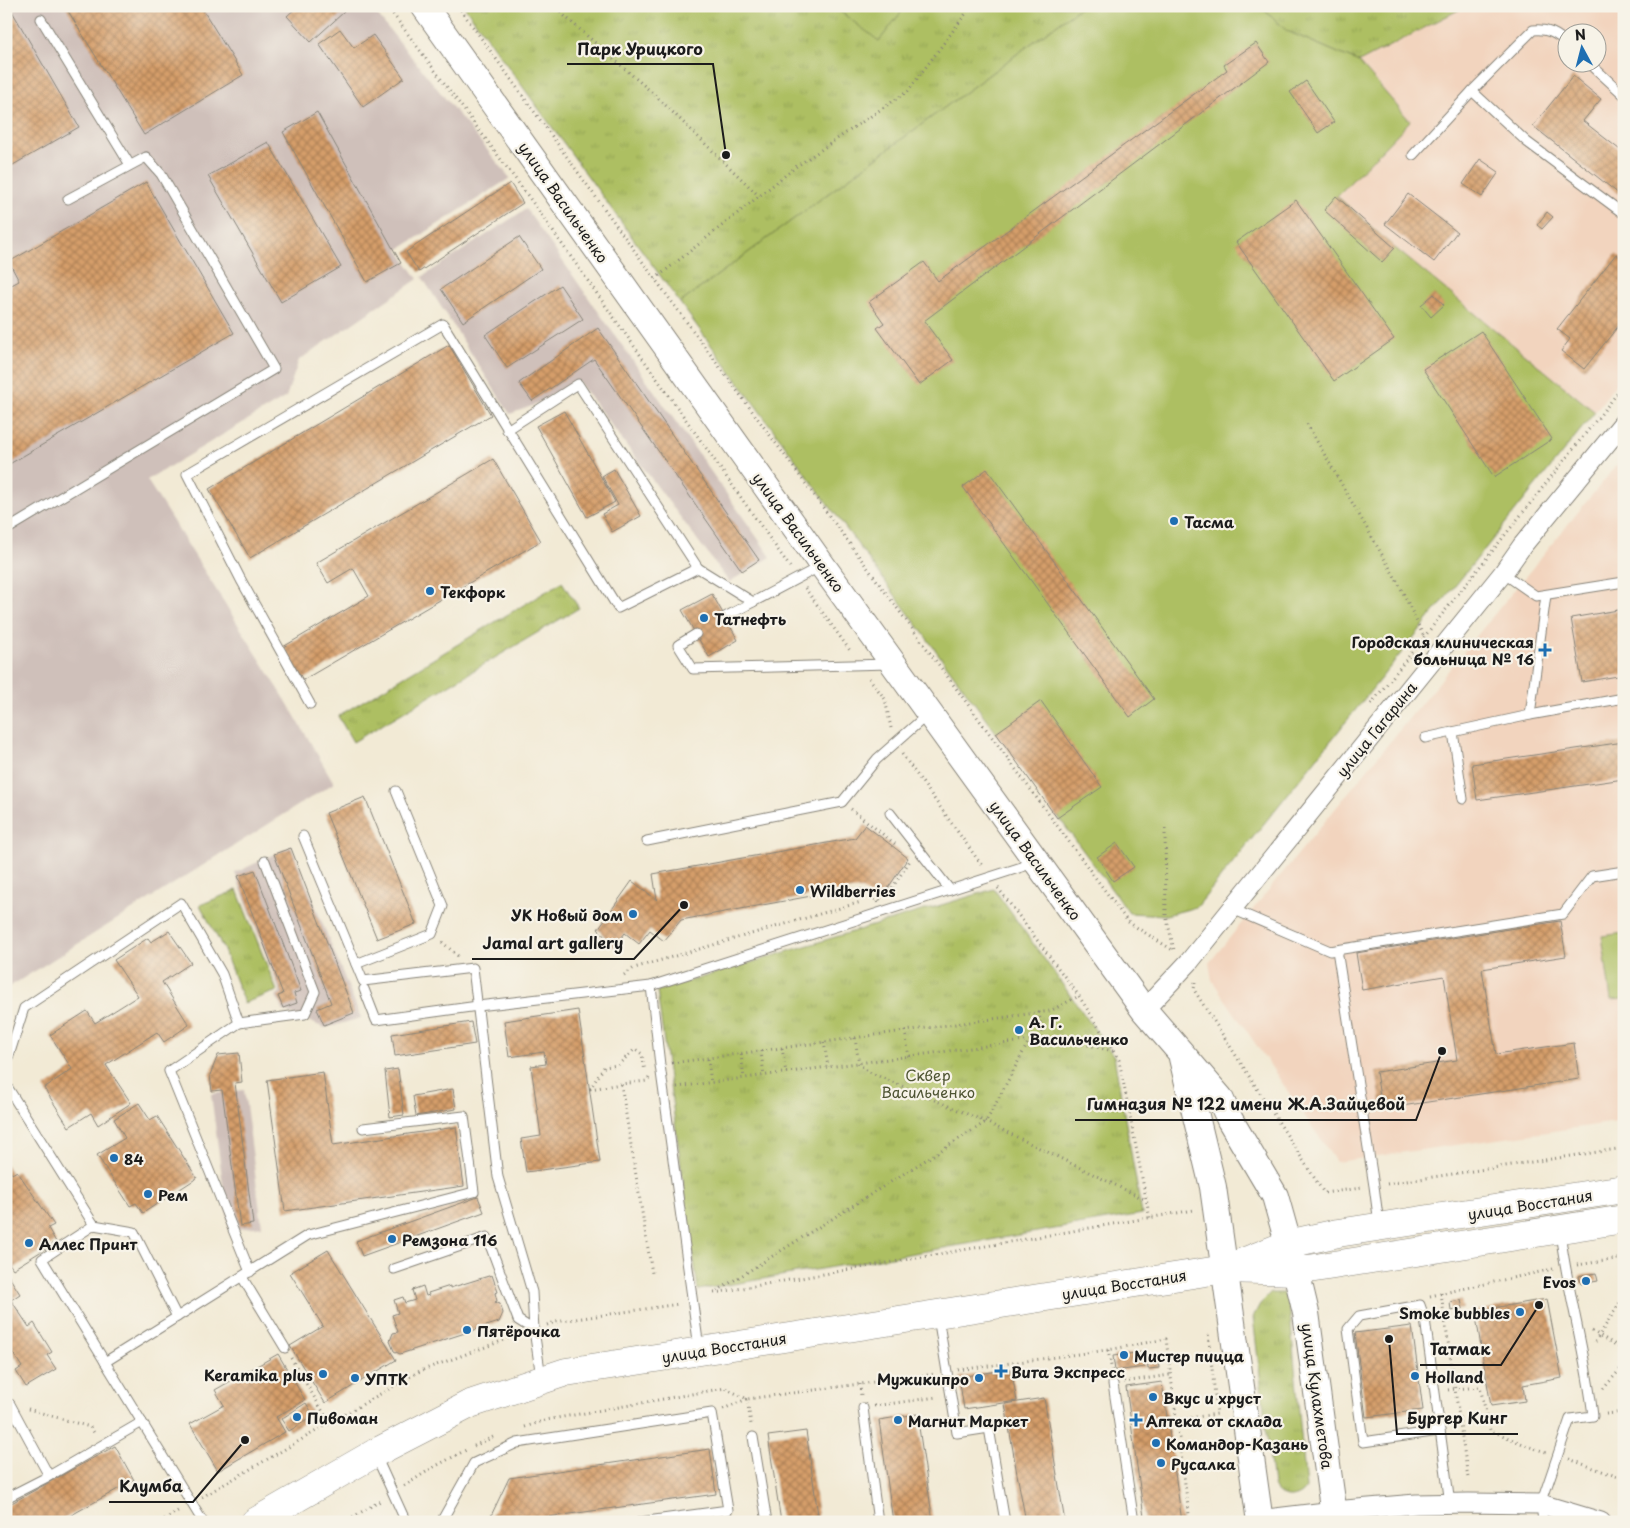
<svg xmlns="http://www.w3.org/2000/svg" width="1630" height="1528" font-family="'Playpen Sans',sans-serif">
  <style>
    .built { fill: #f2d4be; fill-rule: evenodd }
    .industrial { fill: #cfc0ba }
    .grass { fill: url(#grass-tufts); stroke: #646e3f }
    .garden { fill: #adbf62; stroke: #646e3f }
    .building { fill: url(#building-cross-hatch) }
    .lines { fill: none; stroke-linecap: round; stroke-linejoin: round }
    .lane-casing { stroke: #878378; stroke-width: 11 }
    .street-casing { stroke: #878378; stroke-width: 21 }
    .secondary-casing { stroke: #878378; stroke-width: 28 }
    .primary-casing { stroke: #878378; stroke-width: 29 }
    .path { stroke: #878378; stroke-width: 3; stroke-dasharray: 1 4; stroke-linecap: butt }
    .lane { stroke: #fff; stroke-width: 9 }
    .street { stroke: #fff; stroke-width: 19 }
    .secondary { stroke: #fff; stroke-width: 26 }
    .primary { stroke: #fff; stroke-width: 28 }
    .poi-dot { fill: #1f6fb2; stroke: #f7f3e8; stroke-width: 2 }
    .labels { text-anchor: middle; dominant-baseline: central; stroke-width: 4.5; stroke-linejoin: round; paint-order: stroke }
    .street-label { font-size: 15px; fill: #1c1c1c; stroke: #f7f3e8 }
    .poi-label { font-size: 15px; font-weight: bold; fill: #1c1c1c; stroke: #f7f3e8; text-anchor: start }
    .park-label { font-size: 15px; fill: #4f5534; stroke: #f7f3e8 }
    .leader { fill: none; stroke: #1c1c1c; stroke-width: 2 }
    .callout-dot { fill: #1c1c1c; stroke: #f7f3e8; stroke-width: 2 }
    .callout-label { font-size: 16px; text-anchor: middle; font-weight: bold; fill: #1c1c1c; stroke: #f7f3e8; stroke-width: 4.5; stroke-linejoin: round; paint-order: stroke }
  </style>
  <defs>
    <pattern id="grass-tufts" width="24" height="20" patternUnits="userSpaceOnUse" patternTransform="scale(1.25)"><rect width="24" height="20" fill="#adbf62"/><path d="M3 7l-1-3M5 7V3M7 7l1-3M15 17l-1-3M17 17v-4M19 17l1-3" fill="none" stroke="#94a454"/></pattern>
    <pattern id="building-cross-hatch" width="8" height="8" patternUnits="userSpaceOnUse" patternTransform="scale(1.25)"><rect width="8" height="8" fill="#d59e6a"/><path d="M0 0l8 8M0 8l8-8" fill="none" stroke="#ac8056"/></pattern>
  </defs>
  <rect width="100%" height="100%" fill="#f7f3e8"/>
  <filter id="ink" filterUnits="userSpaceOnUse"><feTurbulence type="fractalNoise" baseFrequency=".02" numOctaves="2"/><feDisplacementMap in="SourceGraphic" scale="10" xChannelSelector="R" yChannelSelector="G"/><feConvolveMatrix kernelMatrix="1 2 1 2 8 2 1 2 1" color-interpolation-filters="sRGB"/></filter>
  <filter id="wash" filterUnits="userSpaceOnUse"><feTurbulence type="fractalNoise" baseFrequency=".0096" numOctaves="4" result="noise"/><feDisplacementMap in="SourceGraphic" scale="20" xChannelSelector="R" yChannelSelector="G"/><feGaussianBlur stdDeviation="1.12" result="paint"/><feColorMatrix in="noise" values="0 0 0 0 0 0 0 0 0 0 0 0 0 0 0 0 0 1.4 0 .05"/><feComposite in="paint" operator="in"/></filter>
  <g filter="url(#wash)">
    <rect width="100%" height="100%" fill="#f2ead5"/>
    <g class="built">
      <path d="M1466,6h158v367l-29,39 -200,-164 -59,-52 74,-75 -51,-59zM1568,32h30v30h-30z"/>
      <polygon points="1624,456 1624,1121 1336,1162 1212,980 1209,963"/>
    </g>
    <g class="industrial">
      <polygon points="6,6 370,6 510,178 398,250 418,279 299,360 286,397 147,480 285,699 334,783 6,989"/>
      <polygon points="526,209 771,557 729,582 578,381 532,406 510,414 422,277"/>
      <polygon points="291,846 361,1018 325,1028 283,1011 276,996 280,992 235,873"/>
      <polygon points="244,1090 262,1226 229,1230 211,1094"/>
    </g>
    <g class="grass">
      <polygon points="464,6 1082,6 680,303"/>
      <polygon points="1260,6 1466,6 1359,62 1287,31"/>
      <polygon points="562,582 579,608 353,742 338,716"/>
      <polygon points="994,889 1114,1056 1142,1214 698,1290 657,991"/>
      <polygon points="237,890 277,991 244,1003 223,948 200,905"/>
      <path d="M1271,1293h12l6,10 17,185c-7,13 -29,12 -33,-3l-20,-168 7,-13z"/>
    </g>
    <g class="garden">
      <polygon points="833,6 906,6 879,41"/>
      <polygon points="1082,6 1260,6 1287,31 1359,62 1410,121 1337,196 1395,248 1595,412 1197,907 1166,915 1129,913 680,303"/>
      <polygon points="1624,933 1624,999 1611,1000 1602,936"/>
    </g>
    <g id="blocks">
      <g class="building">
        <polygon points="6,6 9,6 79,127 6,169"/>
        <polygon points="65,6 209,6 203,10 243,75 144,135"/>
        <polygon points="298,6 339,6 344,12 311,42 287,16"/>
        <polygon points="340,29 354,48 373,35 404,78 363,107 319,44"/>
        <polygon points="1256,43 1269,62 924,321 953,360 919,385 877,328 884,323 869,302 924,262 938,281 1227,70 1224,65"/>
        <polygon points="1573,76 1601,99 1583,121 1624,153 1624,198 1533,126"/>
        <polygon points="1306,81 1334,122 1318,133 1290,92"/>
        <polygon points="317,112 401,263 367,282 283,132"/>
        <polygon points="268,142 341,267 281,302 208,176"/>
        <polygon points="1480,159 1499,172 1482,197 1463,184"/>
        <polygon points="146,182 234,333 6,466 6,288 19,281 9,262"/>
        <polygon points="510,183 523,203 419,272 406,252"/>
        <polygon points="1408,194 1457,232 1434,262 1385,224"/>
        <polygon points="1336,196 1395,248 1382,262 1324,210"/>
        <polygon points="1296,200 1394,339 1334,381 1236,242"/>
        <polygon points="1547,212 1553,217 1542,229 1537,225"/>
        <polygon points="519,237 541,269 463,322 441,289"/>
        <polygon points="1616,254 1624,260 1624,319 1584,369 1561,351 1570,339 1557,329"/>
        <polygon points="560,285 583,319 507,368 485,335"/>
        <polygon points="1434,294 1444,305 1431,317 1421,305"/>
        <polygon points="598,328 759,560 742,571 594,359 532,401 519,383"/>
        <polygon points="1481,331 1552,439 1494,477 1423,369"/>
        <polygon points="449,345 491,415 250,558 209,489"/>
        <polygon points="564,411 615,502 587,517 536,426"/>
        <polygon points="493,459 541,541 303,680 283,647 369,596 353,568 328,583 316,563"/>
        <polygon points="614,469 641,516 612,532 602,514 618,505 602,476"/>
        <polygon points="987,469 1154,699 1130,717 963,487"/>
        <polygon points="712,594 738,640 709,657 682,610"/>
        <polygon points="1624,609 1624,675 1582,682 1571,618"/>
        <polygon points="1041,701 1102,787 1057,818 996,733"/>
        <polygon points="1624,742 1624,779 1477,800 1472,764"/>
        <polygon points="365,797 416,924 377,939 326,813"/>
        <polygon points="865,825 908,858 878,903 862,889 833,892 681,920 664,941 650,930 639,944 625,933 614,947 598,929 632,881 657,900 653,874 855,838"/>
        <polygon points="1117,843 1134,867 1113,881 1097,857"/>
        <polygon points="291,848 354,1013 324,1025 317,1009 331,1003 274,854"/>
        <polygon points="255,870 301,991 294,993 297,1003 283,1008 278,996 283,994 238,876"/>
        <polygon points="1560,921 1566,956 1482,969 1496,1054 1574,1043 1579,1079 1382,1109 1376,1072 1457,1060 1444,976 1362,990 1356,953"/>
        <polygon points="169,931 191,963 162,982 189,1025 164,1042 157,1032 106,1065 131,1103 98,1125 91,1113 69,1127 44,1088 72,1069 50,1035 87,1011 95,1023 138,996 114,960 148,938 151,942"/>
        <polygon points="578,1010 600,1162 526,1172 521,1139 541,1136 531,1066 546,1064 544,1052 509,1057 504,1021"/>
        <polygon points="471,1022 475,1044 395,1056 392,1034"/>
        <polygon points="239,1053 242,1082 235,1083 253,1224 240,1226 222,1090 212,1091 210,1075 218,1055"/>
        <polygon points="398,1069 404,1115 390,1117 385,1071"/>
        <polygon points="323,1072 333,1145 456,1127 464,1186 285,1211 267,1080"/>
        <polygon points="453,1089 456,1109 416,1116 413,1096"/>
        <polygon points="139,1103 150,1120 157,1116 197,1178 143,1213 136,1203 130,1206 97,1155 125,1138 114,1119"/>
        <polygon points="6,1164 12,1174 17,1171 54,1225 48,1228 56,1242 13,1269 6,1259"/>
        <polygon points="478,1197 484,1212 362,1256 356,1241"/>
        <polygon points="328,1250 396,1360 325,1403 290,1346 323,1326 290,1273"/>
        <polygon points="6,1272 20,1294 11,1300 29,1327 34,1323 52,1352 47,1355 56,1369 26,1387 16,1371 22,1367 7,1344 6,1344"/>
        <polygon points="1596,1273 1598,1281 1581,1284 1579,1276"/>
        <polygon points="492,1275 498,1292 495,1293 497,1301 495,1302 500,1304 503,1313 499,1322 400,1354 394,1351 390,1341 393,1333 398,1332 392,1315 398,1313 394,1300 403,1297 405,1303 415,1300 412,1290 423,1286 426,1296 429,1295 428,1293 450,1286 450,1288"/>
        <polygon points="1547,1299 1562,1378 1523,1385 1525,1401 1491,1406 1475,1311"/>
        <polygon points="1461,1300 1463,1309 1451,1311 1450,1302"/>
        <polygon points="1412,1326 1423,1410 1366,1417 1355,1333"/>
        <polygon points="1143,1352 1145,1367 1115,1371 1113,1356"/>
        <polygon points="278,1354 305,1400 276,1417 285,1432 218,1471 190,1424 224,1405 215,1390"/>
        <polygon points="1157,1355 1159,1368 1148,1369 1147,1356"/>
        <polygon points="1011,1369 1017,1401 964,1409 959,1377"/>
        <polygon points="1162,1382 1182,1522 1145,1522 1144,1517 1126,1387"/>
        <polygon points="1044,1398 1065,1522 1026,1522 1017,1474 1005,1404"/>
        <polygon points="306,1403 314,1416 289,1431 281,1419"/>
        <polygon points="917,1414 933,1522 893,1522 879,1420"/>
        <polygon points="806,1431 819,1522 781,1522 768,1436"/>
        <polygon points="115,1446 134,1480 59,1522 6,1522 6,1506"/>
        <polygon points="710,1449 716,1494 548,1517 542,1518 540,1522 488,1522 509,1478"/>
      </g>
    </g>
  </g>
  <g filter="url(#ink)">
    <use href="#blocks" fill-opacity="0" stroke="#878378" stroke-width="1"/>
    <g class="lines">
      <defs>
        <g id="lane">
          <polyline points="41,19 130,165"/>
          <polyline points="1588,62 1624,95"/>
          <polyline points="1472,91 1527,142 1624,214"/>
          <path d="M1413,155l59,-64 61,-61c14,-2 24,4 35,14"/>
          <polyline points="507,430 578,384 698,568"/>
          <polyline points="6,530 274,369 161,174 146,157 68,199"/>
          <polyline points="1503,573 1536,596 1624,582"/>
          <polyline points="725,617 753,602"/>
          <polyline points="696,634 678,645 693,669 889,664"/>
          <polyline points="310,704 241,580 187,474 443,324 618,608 698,568 753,602 821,566"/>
          <polyline points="1530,715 1546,595"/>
          <polyline points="1453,732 1463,799"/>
          <polyline points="1425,738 1530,715 1624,698"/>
          <polyline points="890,813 950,890"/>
          <polyline points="303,836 363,981 473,968 498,1177 532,1292 534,1330 541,1377"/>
          <polyline points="647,841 842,802 877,759 927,715"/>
          <polyline points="1230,908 1330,951 1563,914 1592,876 1624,871"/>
          <polyline points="1337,950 1374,1186 1379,1224"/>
          <polyline points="356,964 432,934 443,906 396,791"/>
          <polyline points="651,986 660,1065 699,1348"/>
          <polyline points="364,989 376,1020 478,1006 651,986 1034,863"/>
          <polyline points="239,1023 305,1014 315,992 265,861"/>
          <polyline points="6,1065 24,1008 181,903 222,974 239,1023 169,1071 250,1272"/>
          <polyline points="6,1085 94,1225 42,1259 203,1522"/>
          <polyline points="94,1225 134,1232 177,1317"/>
          <polyline points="394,1269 487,1237 518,1320 534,1330"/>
          <polyline points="242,1277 285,1348"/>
          <polyline points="938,1317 957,1433 989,1428 1005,1522"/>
          <polyline points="105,1362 308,1235 474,1192 464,1116 363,1128"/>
          <polyline points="1113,1384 1134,1522"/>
          <polyline points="6,1406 10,1404 49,1476"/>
          <polyline points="863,1408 878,1522"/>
          <polyline points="1439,1431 1363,1442 1348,1329 1359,1316 1420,1305 1425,1319 1450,1504"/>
          <polyline points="753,1437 767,1522"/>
          <polyline points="376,1456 406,1522"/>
          <polyline points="6,1498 49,1476 142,1422"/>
          <polyline points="441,1522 474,1463 517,1443 712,1413 728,1510 640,1522"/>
          <path d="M1543,1522l-2,-18 29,-85 23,-3c-7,-62 -25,-122 -33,-184"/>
        </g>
        <g id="street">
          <polyline points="1144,1010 1189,962 1503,573 1522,546 1624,422"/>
          <polyline points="1259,1520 1334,1511 1416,1504 1469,1503 1541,1504 1601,1522"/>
        </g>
        <g id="secondary">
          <polyline points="424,6 822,565 1144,1010 1220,1098 1230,1120 1275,1196 1296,1271 1306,1313 1335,1522"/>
          <polyline points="1182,1058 1213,1187 1260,1522"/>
        </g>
        <g id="primary">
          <polyline points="1238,1264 1288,1244 1338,1233 1624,1189"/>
          <polyline points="255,1522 375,1453 470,1404 566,1372 1225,1269 1296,1271 1624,1219"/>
        </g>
      </defs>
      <use href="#lane" class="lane-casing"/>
      <use href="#street" class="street-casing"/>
      <use href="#secondary" class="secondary-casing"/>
      <use href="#primary" class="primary-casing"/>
      <g class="path">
        <polyline points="387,6 528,196 790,567"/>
        <polyline points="458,6 655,279 1128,922 1174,951"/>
        <polyline points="553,6 656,96 759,196"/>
        <polyline points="655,279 797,166 908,91 967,12 965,6"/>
        <polyline points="1307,424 1400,586 1424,637"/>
        <polyline points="805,588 851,652"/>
        <polyline points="869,678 885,699 891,728"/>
        <polyline points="1371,704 1624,385"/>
        <polyline points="902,754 983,867"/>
        <polyline points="851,809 895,844"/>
        <polyline points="1165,829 1166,915 1174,950"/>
        <polyline points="998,888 1079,996 1119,1060 1150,1219"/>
        <polyline points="887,896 911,859"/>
        <polyline points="442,942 458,956"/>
        <polyline points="624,975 634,968 861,902"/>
        <polyline points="1195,982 1194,990 1324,1193 1361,1188"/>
        <polyline points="1039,1012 1043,1039"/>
        <polyline points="905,1031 909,1057"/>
        <polyline points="855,1038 859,1064 869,1072 986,1122 1146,1200"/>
        <polyline points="824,1042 828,1067"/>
        <polyline points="782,1048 786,1073"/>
        <polyline points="761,1051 764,1076"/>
        <polyline points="741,1054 744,1078"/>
        <polyline points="708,1059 711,1083"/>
        <polyline points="672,1063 1050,1011 1079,996"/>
        <polyline points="649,1078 647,1081 621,1084 652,1273"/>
        <polyline points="677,1087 1054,1037 1113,1051"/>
        <polyline points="590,1089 604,1067 618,1065 635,1049 642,1054 645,1071"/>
        <polyline points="590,1089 621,1084"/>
        <polyline points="1387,1184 1624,1148"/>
        <polyline points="1577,1265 1624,1258"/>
        <polyline points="717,1291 986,1122 1029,1041"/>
        <polyline points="714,1293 1194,1210"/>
        <polyline points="1441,1293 1455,1389 1480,1387 1490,1430 1530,1447 1546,1452"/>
        <polyline points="1430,1296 1553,1269"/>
        <polyline points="547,1325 555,1322 679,1304"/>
        <polyline points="1592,1331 1624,1350"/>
        <polyline points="1595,1342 1624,1296"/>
        <polyline points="1108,1350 1112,1371"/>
        <polyline points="291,1358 329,1422"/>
        <polyline points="958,1370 1108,1350 1166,1339 1190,1522"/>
        <polyline points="1124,1382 1170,1375"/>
        <polyline points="860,1384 861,1396"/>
        <polyline points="1603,1389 1624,1365"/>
        <polyline points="1448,1390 1455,1389 1468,1478"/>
        <polyline points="874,1406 937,1397"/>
        <polyline points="28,1409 90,1427 95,1434"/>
        <polyline points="723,1409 747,1399 751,1424"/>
        <polyline points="1606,1414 1624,1412"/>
        <polyline points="1176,1420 1217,1414 1208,1332"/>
        <polyline points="525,1427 546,1420 725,1388 747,1399 935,1374"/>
        <polyline points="474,1446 493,1437"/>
        <polyline points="1569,1459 1624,1479"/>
        <polyline points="404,1486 434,1467 466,1450"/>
        <polyline points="202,1497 420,1371 518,1335"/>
        <polyline points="160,1522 181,1509"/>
        <polyline points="344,1522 382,1500"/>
      </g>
      <use href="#lane" class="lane"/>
      <use href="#street" class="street"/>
      <use href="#secondary" class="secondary"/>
      <use href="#primary" class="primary"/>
    </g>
  </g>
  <g class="poi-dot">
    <circle cx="1174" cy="521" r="5"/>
    <circle cx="430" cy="591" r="5"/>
    <circle cx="704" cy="618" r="5"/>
    <path d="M1542.5 642.5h5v5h5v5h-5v5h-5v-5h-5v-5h5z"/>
    <circle cx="800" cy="890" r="5"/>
    <circle cx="633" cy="914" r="5"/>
    <circle cx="1019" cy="1030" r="5"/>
    <circle cx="114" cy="1158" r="5"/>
    <circle cx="148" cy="1194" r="5"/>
    <circle cx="392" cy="1239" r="5"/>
    <circle cx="29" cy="1243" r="5"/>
    <circle cx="1586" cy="1281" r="5"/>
    <circle cx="1520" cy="1312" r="5"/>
    <circle cx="467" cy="1330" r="5"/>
    <circle cx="1124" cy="1355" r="5"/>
    <path d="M998.5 1363.5h5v5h5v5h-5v5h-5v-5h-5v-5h5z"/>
    <circle cx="323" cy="1374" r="5"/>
    <circle cx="1415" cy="1376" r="5"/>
    <circle cx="355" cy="1378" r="5"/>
    <circle cx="979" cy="1378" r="5"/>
    <circle cx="1153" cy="1397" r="5"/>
    <circle cx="297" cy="1417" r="5"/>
    <circle cx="898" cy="1420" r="5"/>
    <path d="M1133.5 1412.5h5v5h5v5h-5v5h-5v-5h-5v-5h5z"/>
    <circle cx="1156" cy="1443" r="5"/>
    <circle cx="1161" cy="1463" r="5"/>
  </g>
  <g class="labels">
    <g class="street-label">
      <text transform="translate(564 202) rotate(55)">улица Васильченко</text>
      <text transform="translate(799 532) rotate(54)">улица Васильченко</text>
      <text transform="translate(1376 729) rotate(-51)">улица Гагарина</text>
      <text transform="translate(1036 860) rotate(54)">улица Васильченко</text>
      <text transform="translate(1530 1204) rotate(-9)">улица Восстания</text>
      <text transform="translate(1124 1284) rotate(-9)">улица Восстания</text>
      <text transform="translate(724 1347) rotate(-9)">улица Восстания</text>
      <text transform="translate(1318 1396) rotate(82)">улица Кулахметова</text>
    </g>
    <g class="poi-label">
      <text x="1184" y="521">Тасма</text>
      <text x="440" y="591">Текфорк</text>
      <text x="714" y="618">Татнефть</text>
      <text x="1534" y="641" text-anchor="end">Городская клиническая<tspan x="1534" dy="17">больница № 16</tspan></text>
      <text x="810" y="890">Wildberries</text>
      <text x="623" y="914" text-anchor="end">УК Новый дом</text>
      <text x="1029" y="1021">А. Г.<tspan x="1029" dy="17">Васильченко</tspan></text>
      <text x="124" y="1158">84</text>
      <text x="158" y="1194">Рем</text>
      <text x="402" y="1239">Ремзона 116</text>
      <text x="39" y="1243">Аллес Принт</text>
      <text x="1576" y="1281" text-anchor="end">Evos</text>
      <text x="1510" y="1312" text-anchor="end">Smoke bubbles</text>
      <text x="477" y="1330">Пятёрочка</text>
      <text x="1134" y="1355">Мистер пицца</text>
      <text x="1011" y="1371">Вита Экспресс</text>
      <text x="313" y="1374" text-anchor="end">Keramika plus</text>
      <text x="1425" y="1376">Holland</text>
      <text x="365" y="1378">УПТК</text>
      <text x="969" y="1378" text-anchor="end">Мужикипро</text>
      <text x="1163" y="1397">Вкус и хруст</text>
      <text x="307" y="1417">Пивоман</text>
      <text x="908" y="1420">Магнит Маркет</text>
      <text x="1146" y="1420">Аптека от склада</text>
      <text x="1166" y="1443">Командор-Казань</text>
      <text x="1171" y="1463">Русалка</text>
    </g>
    <g class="park-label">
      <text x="928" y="1074">Сквер<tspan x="928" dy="17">Васильченко</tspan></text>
    </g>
  </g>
  <path class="leader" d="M726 155L713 64H567M684 905L634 959H472M1442 1051L1416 1120H1075M1539 1305L1501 1365H1420M1389 1339L1397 1434H1518M245 1440L193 1502H109"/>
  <g class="callout-dot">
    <circle cx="726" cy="155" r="5"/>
    <circle cx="684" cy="905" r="5"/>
    <circle cx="1442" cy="1051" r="5"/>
    <circle cx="1539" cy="1305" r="5"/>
    <circle cx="1389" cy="1339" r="5"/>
    <circle cx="245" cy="1440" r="5"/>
  </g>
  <g class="callout-label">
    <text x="640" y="55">Парк Урицкого</text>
    <text x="553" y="949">Jamal art gallery</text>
    <text x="1246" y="1110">Гимназия № 122 имени Ж.А.Зайцевой</text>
    <text x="1460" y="1355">Татмак</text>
    <text x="1457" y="1424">Бургер Кинг</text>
    <text x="151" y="1492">Клумба</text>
  </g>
  <rect width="1630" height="1528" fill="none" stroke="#f7f3e8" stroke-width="25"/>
  <g transform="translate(1582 48) rotate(353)"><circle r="24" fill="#f7f3e8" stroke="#9f9d96"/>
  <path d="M0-4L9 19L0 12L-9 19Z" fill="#1f6fb2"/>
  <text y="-8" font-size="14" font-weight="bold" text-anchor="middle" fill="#1c1c1c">N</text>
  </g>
</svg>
